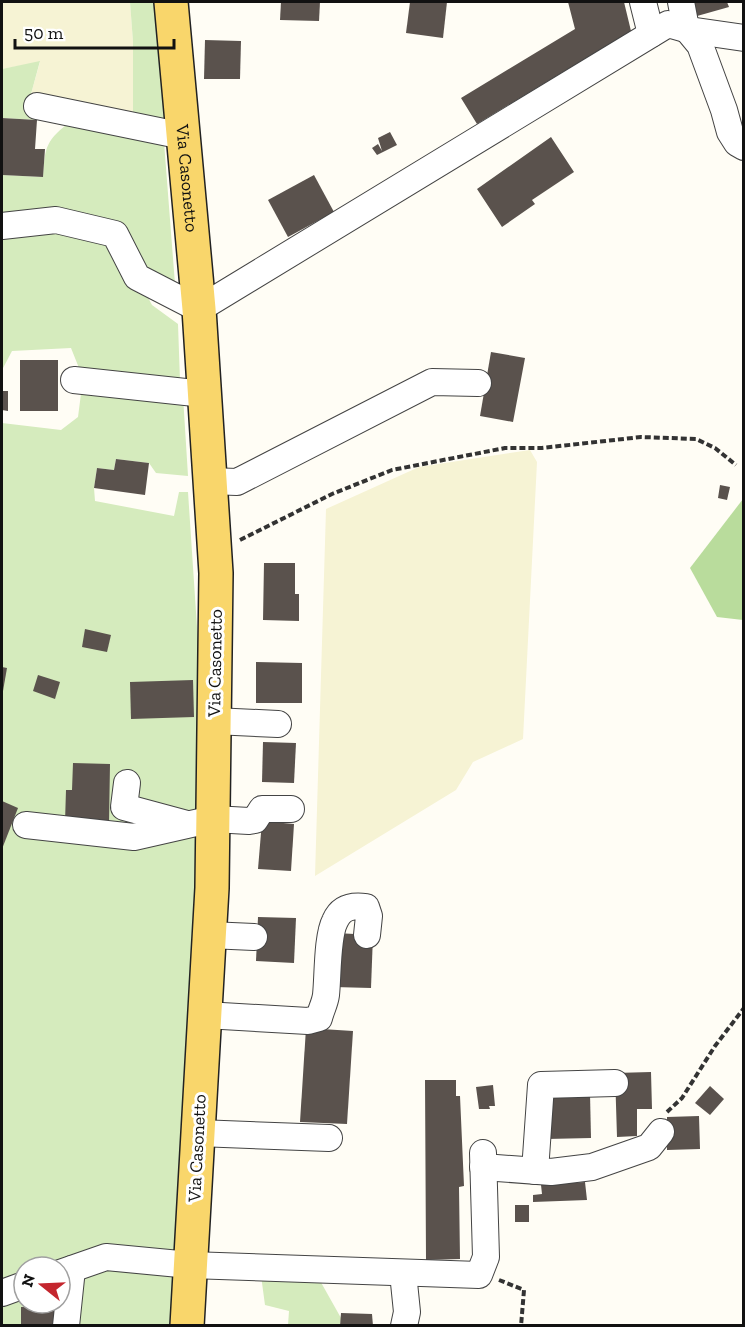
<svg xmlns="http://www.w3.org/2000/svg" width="745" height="1327" font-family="'Zilla Slab',serif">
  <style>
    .farmland { fill: #f6f3d4 }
    .green { fill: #d5ebbd; fill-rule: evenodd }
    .forest { fill: #b9dc9c }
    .building { fill: #5a524d }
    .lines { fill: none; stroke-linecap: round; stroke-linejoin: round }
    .minor-casing { stroke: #444; stroke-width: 28 }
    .major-casing { stroke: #222; stroke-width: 36 }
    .path { stroke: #333; stroke-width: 4; stroke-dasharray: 6 3; stroke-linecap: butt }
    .minor { stroke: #fff; stroke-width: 26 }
    .major { stroke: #f9d66b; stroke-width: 33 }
    .labels { text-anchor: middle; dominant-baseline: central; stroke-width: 6; stroke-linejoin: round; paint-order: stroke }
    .street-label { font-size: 18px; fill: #111; stroke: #fff }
  </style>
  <rect width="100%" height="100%" fill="#fffdf5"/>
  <g class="farmland">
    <polygon points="2,2 130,2 133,42 133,114 31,94 40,62 2,69"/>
    <polygon points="530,450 537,462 523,739 473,762 456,790 315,876 326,509 419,467"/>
  </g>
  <g class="green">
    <polygon points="130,2 156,2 165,119 133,114 133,42"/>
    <polygon points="40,61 31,94 38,96 37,120 2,118 2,69"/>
    <path d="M72,120l92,22 12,155 -38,-18 14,26 26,19 2,57 -99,-8 -10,-25 -59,3 -10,19v-195l41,2c2,-32 3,-36 29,-57z"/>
    <path d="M82,386l101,10 5,80 -32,-3 -7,-10 -33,-4 -2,11 -17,-2 -3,20 1,13 79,15 5,-24h9l11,165 1,176 -26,430 13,62 -185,1v-903l59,7 17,-13zM24,1267h36v36h-36z"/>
    <polygon points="260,1268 314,1270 341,1318 340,1325 288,1325 289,1311 265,1305"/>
  </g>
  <polygon class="forest" points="743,499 743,620 717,617 690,568"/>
  <g class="building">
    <polygon points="281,2 320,2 319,21 280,20"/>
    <polygon points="410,2 447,2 443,38 406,33"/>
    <polygon points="568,2 624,2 631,31 477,124 461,98 575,29"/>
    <polygon points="685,2 727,2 729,7 690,18"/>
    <polygon points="205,40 241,41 240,79 204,79"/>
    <polygon points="2,118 37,120 35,149 45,149 43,177 2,175"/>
    <polygon points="390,132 397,145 377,155 372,148 378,144 382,151 378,138"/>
    <polygon points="551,137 574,172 532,200 535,204 502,227 477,189"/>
    <polygon points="314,175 334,212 288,237 268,200"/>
    <polygon points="491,352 525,358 513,422 480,416"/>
    <rect x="20" y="360" width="38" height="51"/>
    <polygon points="2,391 8,391 8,411 2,410"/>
    <polygon points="116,459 149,463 145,495 94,488 97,468 114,470"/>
    <polygon points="720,485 730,487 727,500 718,498"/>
    <polygon points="264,563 295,563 295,594 299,594 299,621 263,620"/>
    <polygon points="85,629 111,635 107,652 82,647"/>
    <polygon points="256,662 302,663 302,703 256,703"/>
    <polygon points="2,667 7,668 3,691 2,691"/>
    <polygon points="38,675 60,682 55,699 33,691"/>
    <polygon points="193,680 194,717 131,719 130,682"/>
    <polygon points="263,742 296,743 294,783 262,782"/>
    <polygon points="73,763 110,764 109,824 65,822 66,790 72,790"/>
    <polygon points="2,801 18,808 2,849"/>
    <polygon points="262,821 294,824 291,871 258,869"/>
    <polygon points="258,917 296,918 294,963 256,961"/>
    <polygon points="336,933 373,935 371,988 334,987"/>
    <polygon points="306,1028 353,1031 347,1124 300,1122"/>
    <polygon points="651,1072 652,1109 637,1109 637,1136 617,1137 615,1073"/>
    <polygon points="425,1080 456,1080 456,1096 460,1096 464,1186 459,1187 460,1259 426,1260"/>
    <polygon points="493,1085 495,1106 489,1106 490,1109 479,1109 476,1087"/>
    <polygon points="710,1086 724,1099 710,1115 695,1103"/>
    <polygon points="590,1094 591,1138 547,1139 545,1096"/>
    <polygon points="699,1116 700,1149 667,1150 667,1117"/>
    <polygon points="585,1182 587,1200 533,1202 533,1195 542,1194 541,1185"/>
    <rect x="515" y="1205" width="14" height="17"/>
    <rect x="21" y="1307" width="36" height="19"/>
    <polygon points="341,1313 372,1314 373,1326 340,1326"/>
  </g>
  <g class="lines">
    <defs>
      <g id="minor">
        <polyline points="643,2 651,34"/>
        <polyline points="681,2 686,28 700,45 724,110 730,132 737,143 744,147"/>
        <polyline points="37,106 183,136"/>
        <polyline points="2,226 56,220 115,234 137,277 199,309 668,24 689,30 744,38"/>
        <polyline points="74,380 204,394"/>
        <polyline points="210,481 237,482 432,382 478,383"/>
        <polyline points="214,721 278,724"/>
        <polyline points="127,783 124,807 187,824"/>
        <polyline points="26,825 134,837 213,819 249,821 255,820 262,809 291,809"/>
        <polyline points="209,935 254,937"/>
        <path d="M205,1015l103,6 11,-3c2,-8 6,-15 7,-23 2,-18 1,-59 9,-74 6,-14 17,-16 31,-14l3,9 -2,19"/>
        <polyline points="198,1133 329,1138"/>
        <polyline points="483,1167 551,1172 592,1167 649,1147 661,1132"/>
        <polyline points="535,1171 541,1085 615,1083"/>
        <polyline points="60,1273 106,1257 190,1265 479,1275 486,1257 483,1153"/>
        <polyline points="403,1273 407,1312 404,1326"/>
        <polyline points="2,1293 24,1285"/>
        <polyline points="66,1326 72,1269"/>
      </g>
      <g id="major">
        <path id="s1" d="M171,2l28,307 17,264 -4,315 -25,438"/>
      </g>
    </defs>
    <use href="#minor" class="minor-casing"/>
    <use href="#major" class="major-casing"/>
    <g class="path">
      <polyline points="240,540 332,494 392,470 505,448 542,448 641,437 696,439 715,448 736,465"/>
      <polyline points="667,1112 682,1098 715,1046 744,1008"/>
      <polyline points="499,1280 524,1290 521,1326"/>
    </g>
    <use href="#minor" class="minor"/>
    <use href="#major" class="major"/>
  </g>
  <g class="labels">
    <g class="street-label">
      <text stroke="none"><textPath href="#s1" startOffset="177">Via Casonetto</textPath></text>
      <text transform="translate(215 663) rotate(-89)">Via Casonetto</text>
      <text transform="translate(197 1148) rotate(-87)">Via Casonetto</text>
    </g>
  </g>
  <rect width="745" height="1327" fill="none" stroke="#111111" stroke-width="6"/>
  <g transform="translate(42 1285) rotate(288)"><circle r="28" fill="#ffffff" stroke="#a0a0a0" stroke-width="1.5"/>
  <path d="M0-4.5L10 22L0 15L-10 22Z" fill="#c4262e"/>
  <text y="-9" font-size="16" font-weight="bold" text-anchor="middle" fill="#111111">N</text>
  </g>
  <path d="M15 39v9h159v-9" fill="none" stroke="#111111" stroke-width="3"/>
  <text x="24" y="39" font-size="18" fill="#111111" stroke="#ffffff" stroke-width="4.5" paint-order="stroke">50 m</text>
</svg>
